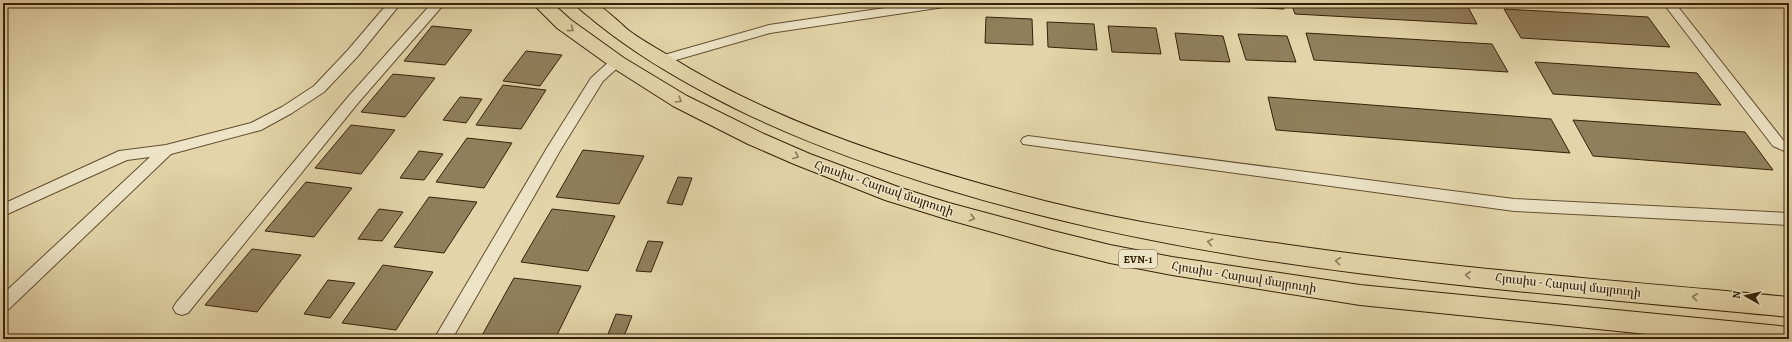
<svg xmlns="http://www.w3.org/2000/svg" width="1792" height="342" font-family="Alegreya,'Noto Serif Armenian',serif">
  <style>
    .building { fill: #907f5c; stroke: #372108 }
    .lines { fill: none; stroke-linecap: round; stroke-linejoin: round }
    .lane-casing { stroke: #624e30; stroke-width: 2 }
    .highway-casing { stroke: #372108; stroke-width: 2 }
    .lane { fill: #ede4c7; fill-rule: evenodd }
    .highway { fill: #e3d5a9; fill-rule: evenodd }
    .oneway { stroke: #8d7b58 }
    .labels { text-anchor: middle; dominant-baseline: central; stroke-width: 3; stroke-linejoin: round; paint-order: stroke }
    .shield { fill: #ede4c7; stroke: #6e5c41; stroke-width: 1 }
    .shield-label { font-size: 11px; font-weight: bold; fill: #372108 }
    .street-label { font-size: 12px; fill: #372108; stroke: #ede4c7 }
  </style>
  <rect width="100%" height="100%" fill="#e3d5a9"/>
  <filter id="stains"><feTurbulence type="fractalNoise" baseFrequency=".005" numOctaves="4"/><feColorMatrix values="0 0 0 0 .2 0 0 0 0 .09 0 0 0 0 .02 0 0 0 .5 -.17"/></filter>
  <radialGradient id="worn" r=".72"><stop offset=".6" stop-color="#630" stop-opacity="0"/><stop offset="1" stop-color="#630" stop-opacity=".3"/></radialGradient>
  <g class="building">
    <polygon points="1236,3 1282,3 1284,9 1237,7"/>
    <polygon points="1291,3 1466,3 1477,24 1295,14"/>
    <polygon points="1504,9 1648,17 1670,47 1521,38"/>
    <polygon points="986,17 1032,19 1033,45 985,43"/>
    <polygon points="1047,22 1094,24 1097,50 1048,47"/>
    <polygon points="432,26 472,30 445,65 404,61"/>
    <polygon points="1108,26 1156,28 1161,54 1112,52"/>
    <polygon points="1175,33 1223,36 1230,62 1180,60"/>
    <polygon points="1306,33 1492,44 1508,72 1314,60"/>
    <polygon points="1238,34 1287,36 1296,62 1246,60"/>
    <polygon points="526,51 562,55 540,86 503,81"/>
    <polygon points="1535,62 1697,73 1721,105 1553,94"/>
    <polygon points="393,74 435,78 405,117 361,112"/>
    <polygon points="503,85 546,90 521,129 476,125"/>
    <polygon points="460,97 482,99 466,123 443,120"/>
    <polygon points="1268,97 1551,119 1570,153 1276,130"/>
    <polygon points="1573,120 1745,132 1773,170 1593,156"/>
    <polygon points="351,125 395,130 361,174 315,168"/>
    <polygon points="467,138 512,143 484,188 436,182"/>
    <polygon points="583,150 644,156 619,204 556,197"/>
    <polygon points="419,151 443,154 424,180 400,178"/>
    <polygon points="678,177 692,178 682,205 667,203"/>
    <polygon points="306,182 352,188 314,237 265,231"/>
    <polygon points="429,197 477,202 444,253 394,247"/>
    <polygon points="379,209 403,212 382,241 358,239"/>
    <polygon points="552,209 615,216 588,271 521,262"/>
    <polygon points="648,241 663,242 651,272 636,271"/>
    <polygon points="252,249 301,255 257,312 205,305"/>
    <polygon points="383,265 433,272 396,330 342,323"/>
    <polygon points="514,278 581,286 555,339 480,339"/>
    <polygon points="328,280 355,283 330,318 304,314"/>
    <polygon points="616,314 632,316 623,339 606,339"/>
  </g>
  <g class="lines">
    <defs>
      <g id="lane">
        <polygon points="388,3 401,3 358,56 324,92 292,113 261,130 171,154 9,309 3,311 3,294 150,157 127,160 3,216 3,204 119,151 166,145 251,123 282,107 314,86 348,50"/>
        <polygon points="432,3 445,3 358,103 188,313 182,315 176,313 173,308 176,303 348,97"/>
        <polygon points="919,3 950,3 948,6 944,7 770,33 662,64 657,63 655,60 657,57 769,25"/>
        <polygon points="1663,3 1675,3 1783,140 1789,142 1789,153 1773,146"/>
        <polygon points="617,58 622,59 624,62 603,81 561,149 452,339 434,339 547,148 591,78 612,59"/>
        <polygon points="1028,136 1514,199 1789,213 1789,225 1514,211 1023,144 1021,141 1023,138"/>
      </g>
      <g id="highway">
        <polygon points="532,3 552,3 571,20 624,58 687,96 764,134 810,154 901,188 949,203 1053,231 1110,245 1172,257 1360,285 1789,327 1789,339 1696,339 1360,305 1172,275 1110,263 1053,249 946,219 885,200 794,164 748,144 673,106 610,66 557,28"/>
        <path d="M574,3c5,0 14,-1 19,0 9,2 27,20 35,27 12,9 25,16 38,24 102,65 225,105 341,137 92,26 187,41 282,54 166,24 333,36 500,52v20c-282,-28 -568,-44 -840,-127 -82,-25 -163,-54 -238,-94 -40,-21 -78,-44 -113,-72 -8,-7 -17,-13 -24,-21z"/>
      </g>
    </defs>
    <use href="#lane" class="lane-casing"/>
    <use href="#highway" class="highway-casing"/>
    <use href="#lane" class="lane"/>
    <use href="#highway" class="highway"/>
  </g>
  <defs><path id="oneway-chevron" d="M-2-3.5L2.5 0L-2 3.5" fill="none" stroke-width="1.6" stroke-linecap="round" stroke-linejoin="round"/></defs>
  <g class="oneway">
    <use href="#oneway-chevron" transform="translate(571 29) rotate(36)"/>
    <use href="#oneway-chevron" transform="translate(679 100) rotate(30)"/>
    <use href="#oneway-chevron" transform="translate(796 156) rotate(23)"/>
    <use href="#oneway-chevron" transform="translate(972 218) rotate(15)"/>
    <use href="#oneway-chevron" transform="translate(1210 242) rotate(-169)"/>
    <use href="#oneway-chevron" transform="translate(1338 261) rotate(-172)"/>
    <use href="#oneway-chevron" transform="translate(1468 275) rotate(-174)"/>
    <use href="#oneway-chevron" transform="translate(1695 297) rotate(-174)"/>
  </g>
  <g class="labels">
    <rect class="shield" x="1119" y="250" width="38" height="18" rx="3"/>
    <g class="shield-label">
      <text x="1138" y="259">EVN-1</text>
    </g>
    <g class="street-label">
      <text transform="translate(884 188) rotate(19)">Հյուսիս - Հարավ մայրուղի</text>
      <text transform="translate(1244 277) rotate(9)">Հյուսիս - Հարավ մայրուղի</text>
      <text transform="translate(1568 285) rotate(6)">Հյուսիս - Հարավ մայրուղի</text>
    </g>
  </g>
  <rect width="1792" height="342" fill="none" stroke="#e3d5a9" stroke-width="16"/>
  <rect x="4" y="4" width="1784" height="334" fill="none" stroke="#372108" stroke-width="2"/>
  <rect x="8" y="8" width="1776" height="326" fill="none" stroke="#372108"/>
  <g transform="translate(1746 296) rotate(278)" stroke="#ede4c7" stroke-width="3" paint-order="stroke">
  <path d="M0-3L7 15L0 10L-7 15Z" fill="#372108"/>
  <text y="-6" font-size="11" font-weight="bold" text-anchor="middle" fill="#372108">N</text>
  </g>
  <rect width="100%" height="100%" filter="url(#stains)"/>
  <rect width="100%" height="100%" fill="url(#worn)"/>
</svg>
